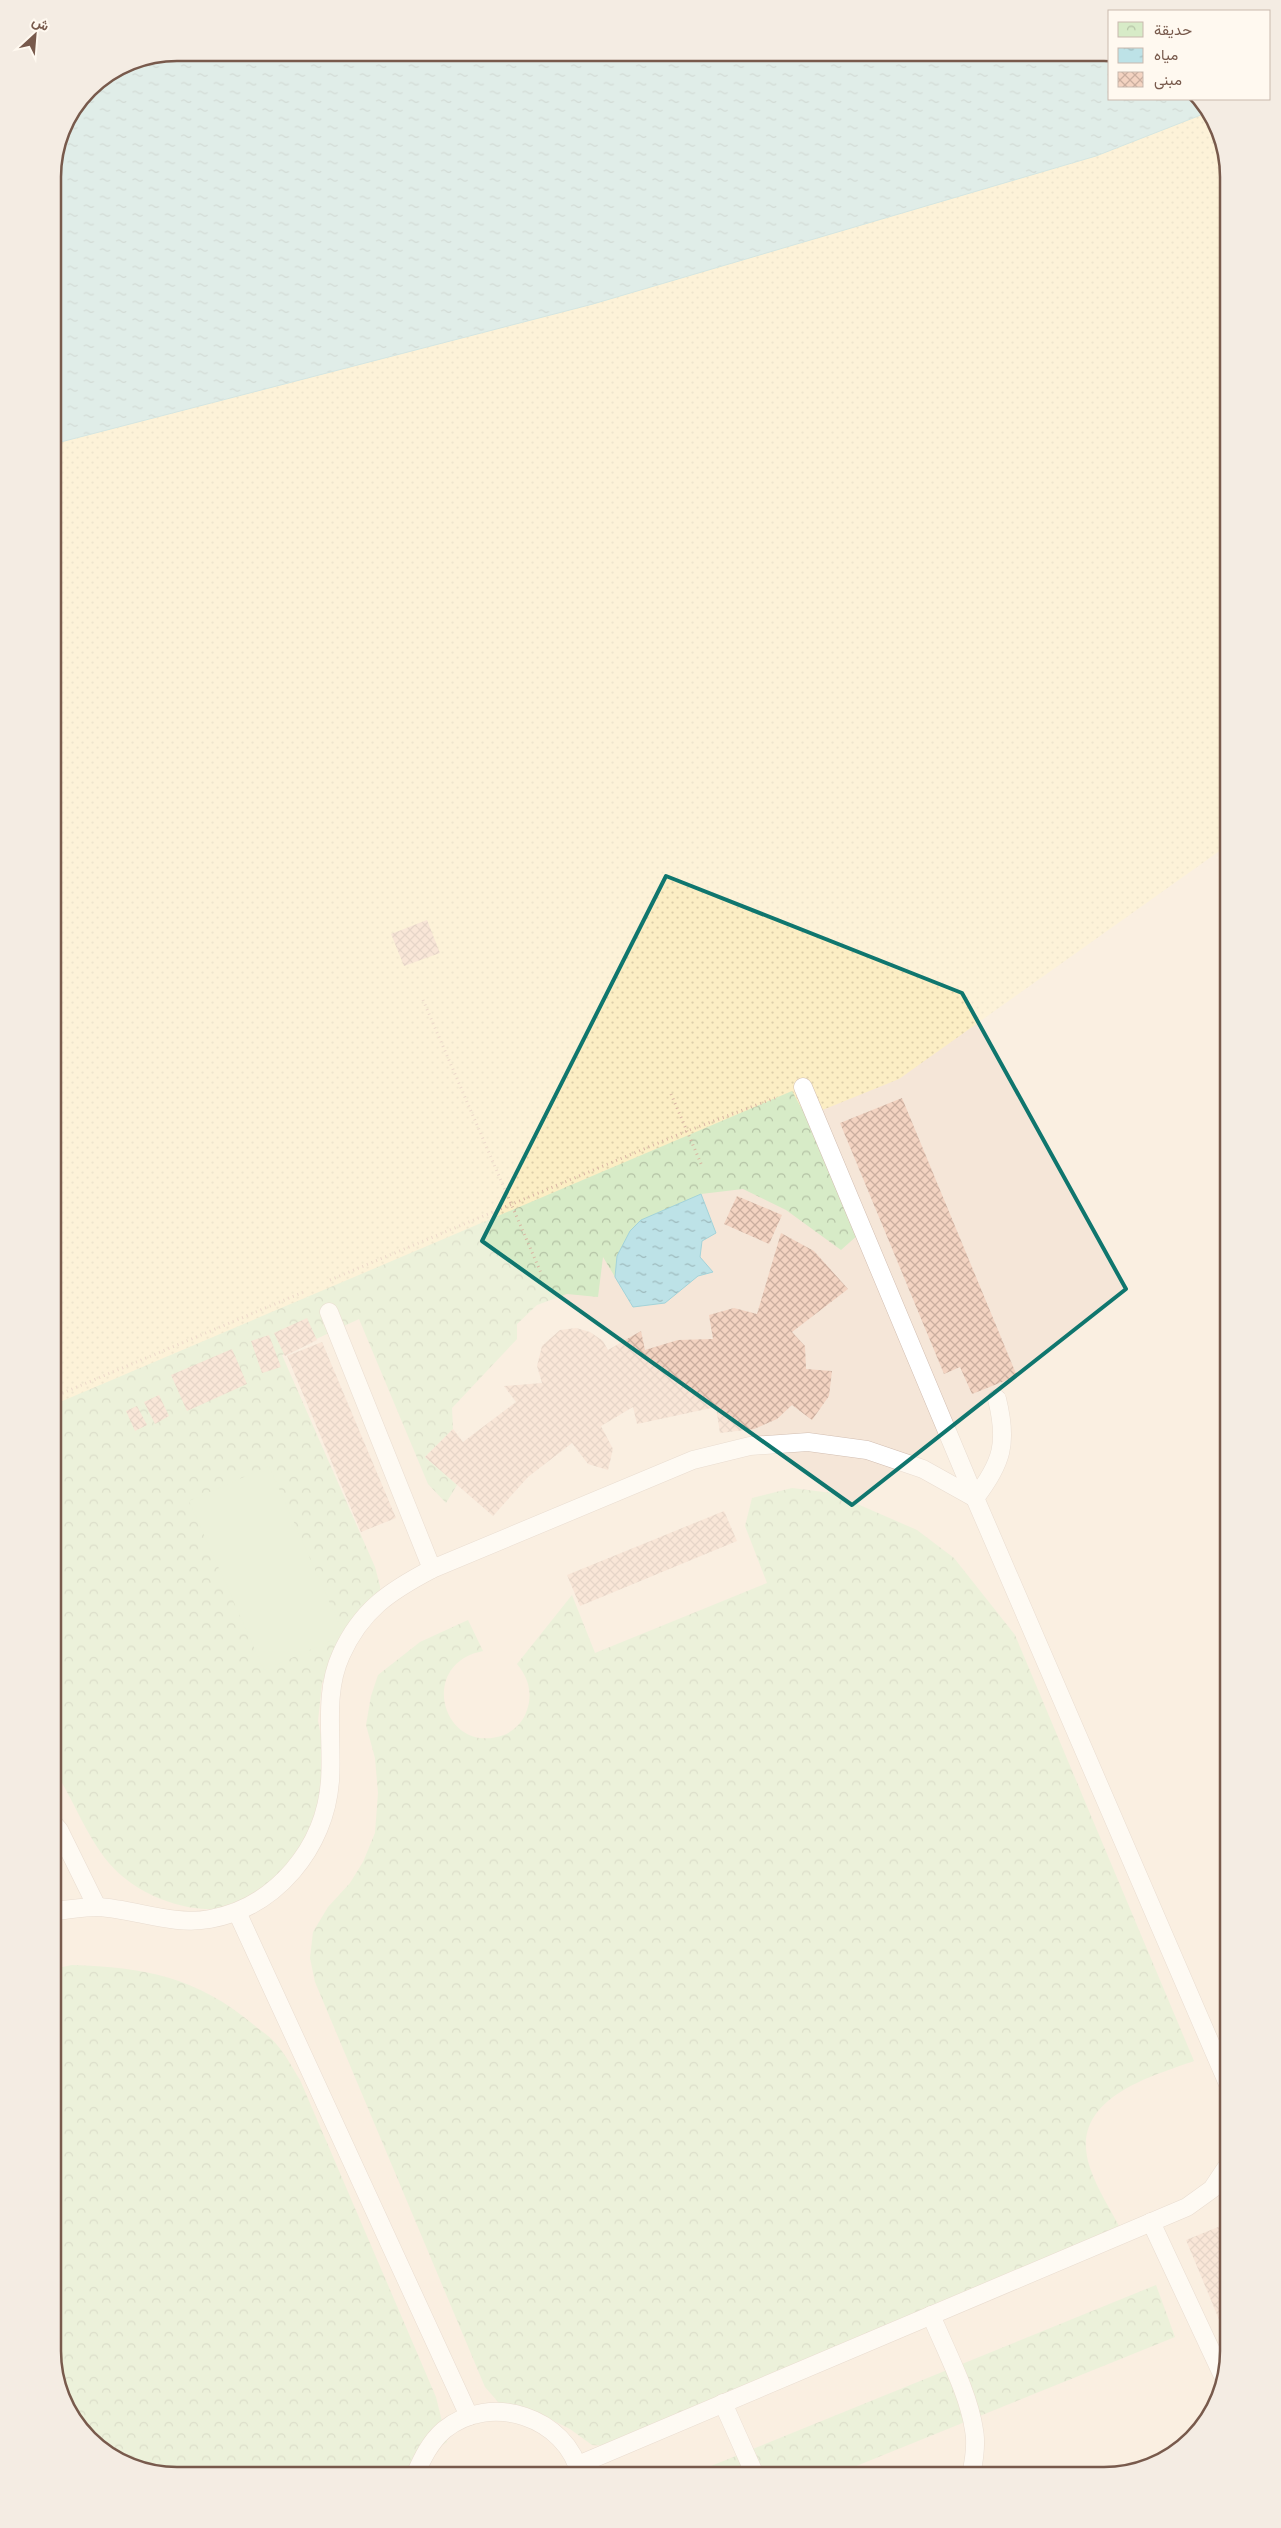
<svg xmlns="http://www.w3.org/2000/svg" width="1281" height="2528" font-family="'Space Grotesk',Vazirmatn,sans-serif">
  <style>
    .residential { fill: #f5e6d8 }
    .sand { fill: url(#sand-dots) }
    .park { fill: url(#park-crowns) }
    .pitch { fill: #d7ebc7 }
    .water { fill: url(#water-ripples); stroke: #a3d3d9 }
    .building { fill: url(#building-cross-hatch) }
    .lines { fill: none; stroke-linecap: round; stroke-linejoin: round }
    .service-casing { stroke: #d2beb1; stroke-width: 19 }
    .path { stroke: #d8b6a3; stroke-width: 3; stroke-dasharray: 1 4; stroke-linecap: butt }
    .service { stroke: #fff; stroke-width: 18 }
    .marked { fill: none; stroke: #0f766e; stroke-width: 4; stroke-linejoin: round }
    .rim { fill: none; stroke: #785a4c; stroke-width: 2.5 }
  </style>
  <defs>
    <pattern id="sand-dots" width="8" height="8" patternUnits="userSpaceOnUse" patternTransform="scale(1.25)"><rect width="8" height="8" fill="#fceec4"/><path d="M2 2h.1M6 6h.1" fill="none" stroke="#dcceaa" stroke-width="1.8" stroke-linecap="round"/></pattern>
    <pattern id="park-crowns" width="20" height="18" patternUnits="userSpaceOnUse" patternTransform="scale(1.25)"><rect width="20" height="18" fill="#d7ebc7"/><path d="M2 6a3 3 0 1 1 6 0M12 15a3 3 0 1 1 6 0" fill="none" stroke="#b3c1a4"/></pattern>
    <pattern id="water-ripples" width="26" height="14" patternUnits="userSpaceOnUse" patternTransform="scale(1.25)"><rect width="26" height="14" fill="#bde2e7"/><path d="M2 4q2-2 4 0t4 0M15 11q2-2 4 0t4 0" fill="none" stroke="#9ebabd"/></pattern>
    <pattern id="building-cross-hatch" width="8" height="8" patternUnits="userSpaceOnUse" patternTransform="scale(1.25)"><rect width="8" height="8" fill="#f3d3c1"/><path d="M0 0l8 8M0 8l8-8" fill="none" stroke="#caae9f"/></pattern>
  </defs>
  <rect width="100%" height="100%" fill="#fdf5ea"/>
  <polygon class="residential" points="1110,99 1195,99 1219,130 1228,177 1228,2351 1207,2420 1151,2466 1104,2475 169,2475 108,2454 62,2398 53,2351 53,439"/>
  <polygon class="sand" points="1110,99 1195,99 1219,130 1228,177 1228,845 899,1079 53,1421 53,444 593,304"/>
  <g class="park">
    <path d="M792,1091l75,136 -26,23 -55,-40 -43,-21 -42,5 -71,37 -13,25 -2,21 -12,-20 -5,40 -31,-3 -30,11 -20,19v15l-65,69 1,21 -28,28 32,28 -11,18 -18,-19 -69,-165 -77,36 93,212 5,19v18l-38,33 -20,46 -4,38 10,50 -22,90c-13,9 -51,41 -62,44 -49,14 -110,-8 -140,-48 -20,-27 -32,-60 -51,-89v-363z"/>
    <path d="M792,1488l40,5 85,37 37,28 61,77 179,426c-48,17 -127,39 -104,107 7,21 21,42 31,62l-499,217 -30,-2 -22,-16 -28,-14 -36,-4 -21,-24 -170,-405 -5,-24 3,-26 15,-25 22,-24 13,-21 12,-29 3,-40 -3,-35 -9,-33 5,-29 7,-21 42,-33 48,-22 15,31c-67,13 -40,106 21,84 10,-4 20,-14 23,-25 6,-17 1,-33 -10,-46l55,-69 23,58 172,-70 -22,-57 7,-28z"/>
    <path d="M72,1965c72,2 125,12 182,60 7,6 17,12 23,20 9,10 16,24 23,35l136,317 11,45 -22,14 -9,19h-247l-61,-21 -46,-56 -9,-47v-382z"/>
    <polygon points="1156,2285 1175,2337 834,2475 689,2475"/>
  </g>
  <polygon class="pitch" points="269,1466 344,1635 264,1670 189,1501"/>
  <g class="water">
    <polygon points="177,53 1110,53 1110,99 1195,99 1206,113 1096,156 593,304 53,444 53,169 62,129 89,89 130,62"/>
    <polygon points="701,1194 716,1233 702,1241 700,1257 713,1272 698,1276 665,1303 633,1307 615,1277 617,1256 630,1231 641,1220"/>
  </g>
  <g class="building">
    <polygon points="427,920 440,953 404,966 391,934"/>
    <polygon points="902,1098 1017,1376 972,1394 960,1367 944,1374 840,1123"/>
    <polygon points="737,1196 782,1215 769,1244 724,1224"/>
    <polygon points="781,1233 814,1251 848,1289 792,1332 805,1346 806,1369 832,1371 829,1396 812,1420 792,1405 777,1419 754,1429 720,1433 716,1407 637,1424 633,1407 601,1426 613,1449 608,1470 588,1464 572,1443 528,1477 493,1516 425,1457 453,1429 463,1442 516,1402 504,1386 542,1383 537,1366 542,1346 560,1330 576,1328 590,1332 603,1341 608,1350 641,1331 645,1350 678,1340 713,1339 709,1315 734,1308 757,1314"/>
    <polygon points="307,1318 317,1340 285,1356 274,1333"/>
    <polygon points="269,1335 281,1367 262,1373 251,1341"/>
    <polygon points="322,1342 396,1518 361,1532 287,1356"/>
    <polygon points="232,1349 247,1384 187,1411 171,1375"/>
    <polygon points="159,1395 169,1416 155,1424 144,1402"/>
    <polygon points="137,1406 147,1425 135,1431 126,1411"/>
    <polygon points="724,1511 737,1541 580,1606 567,1575"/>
    <polygon points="1228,2223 1228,2341 1186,2240"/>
  </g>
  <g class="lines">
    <defs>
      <g id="service">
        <polyline points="803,1087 975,1498 1228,2084"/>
        <polyline points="329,1312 432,1569"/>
        <polyline points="53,1823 59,1830 97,1907"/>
        <path d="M53,1911c14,-1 30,-4 45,-4 37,2 75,19 112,12 66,-12 115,-71 120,-138 3,-42 -7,-87 11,-126 20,-45 49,-64 91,-86l261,-109 57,-14 58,-4 59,8 56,19 52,29c27,-35 33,-55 22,-99"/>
        <polyline points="237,1912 469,2416"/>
        <polyline points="1151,2222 1222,2374"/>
        <path d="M931,2315c14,34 38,79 43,115 3,15 0,31 -3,45"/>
        <polyline points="723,2403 755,2475"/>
        <polyline points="578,2465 1187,2207 1212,2189 1228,2165"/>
        <path d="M415,2475c7,-16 15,-33 29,-45 46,-38 123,-13 136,45"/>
      </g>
    </defs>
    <use href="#service" class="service-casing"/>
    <g class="path">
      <polyline points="423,1000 541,1273"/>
      <polyline points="671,1094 702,1166"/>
      <polyline points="330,1280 687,1131 775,1098"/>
      <polyline points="53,1397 306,1291"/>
    </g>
    <use href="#service" class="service"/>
  </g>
  <path d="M0 0H1281V2528H0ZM666,876l296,117 164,296 -274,216 -370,-264z" fill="#fdf5ea" fill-opacity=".55" fill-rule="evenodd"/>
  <path class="marked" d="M666,876l296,117 164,296 -274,216 -370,-264z"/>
  <path d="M0 0H1281V2528H0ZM177 61H1104A116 116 0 0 1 1220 177V2351A116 116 0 0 1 1104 2467H177A116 116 0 0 1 61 2351V177A116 116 0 0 1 177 61Z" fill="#f4ece3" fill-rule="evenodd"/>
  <path class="rim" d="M177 61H1104A116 116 0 0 1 1220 177V2351A116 116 0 0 1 1104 2467H177A116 116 0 0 1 61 2351V177A116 116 0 0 1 177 61Z"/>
  <rect x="1108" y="10" width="162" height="90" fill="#fff9f0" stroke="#c9b9ae"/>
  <rect x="1118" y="22" width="25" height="15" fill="url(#park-crowns)" stroke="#c9b9ae"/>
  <text x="1154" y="35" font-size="15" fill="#785a4c">حديقة</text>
  <rect x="1118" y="48" width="25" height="15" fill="url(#water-ripples)" stroke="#c9b9ae"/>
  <text x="1154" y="60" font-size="15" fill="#785a4c">مياه</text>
  <rect x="1118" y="72" width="25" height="15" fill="url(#building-cross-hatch)" stroke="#c9b9ae"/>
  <text x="1154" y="85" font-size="15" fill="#785a4c">مبنى</text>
  <g transform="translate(35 35) rotate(26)" stroke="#fff9f0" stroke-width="4" paint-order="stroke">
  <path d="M0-4L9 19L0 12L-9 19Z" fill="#785a4c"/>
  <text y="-8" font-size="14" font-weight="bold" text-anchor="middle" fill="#785a4c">ش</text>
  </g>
</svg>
